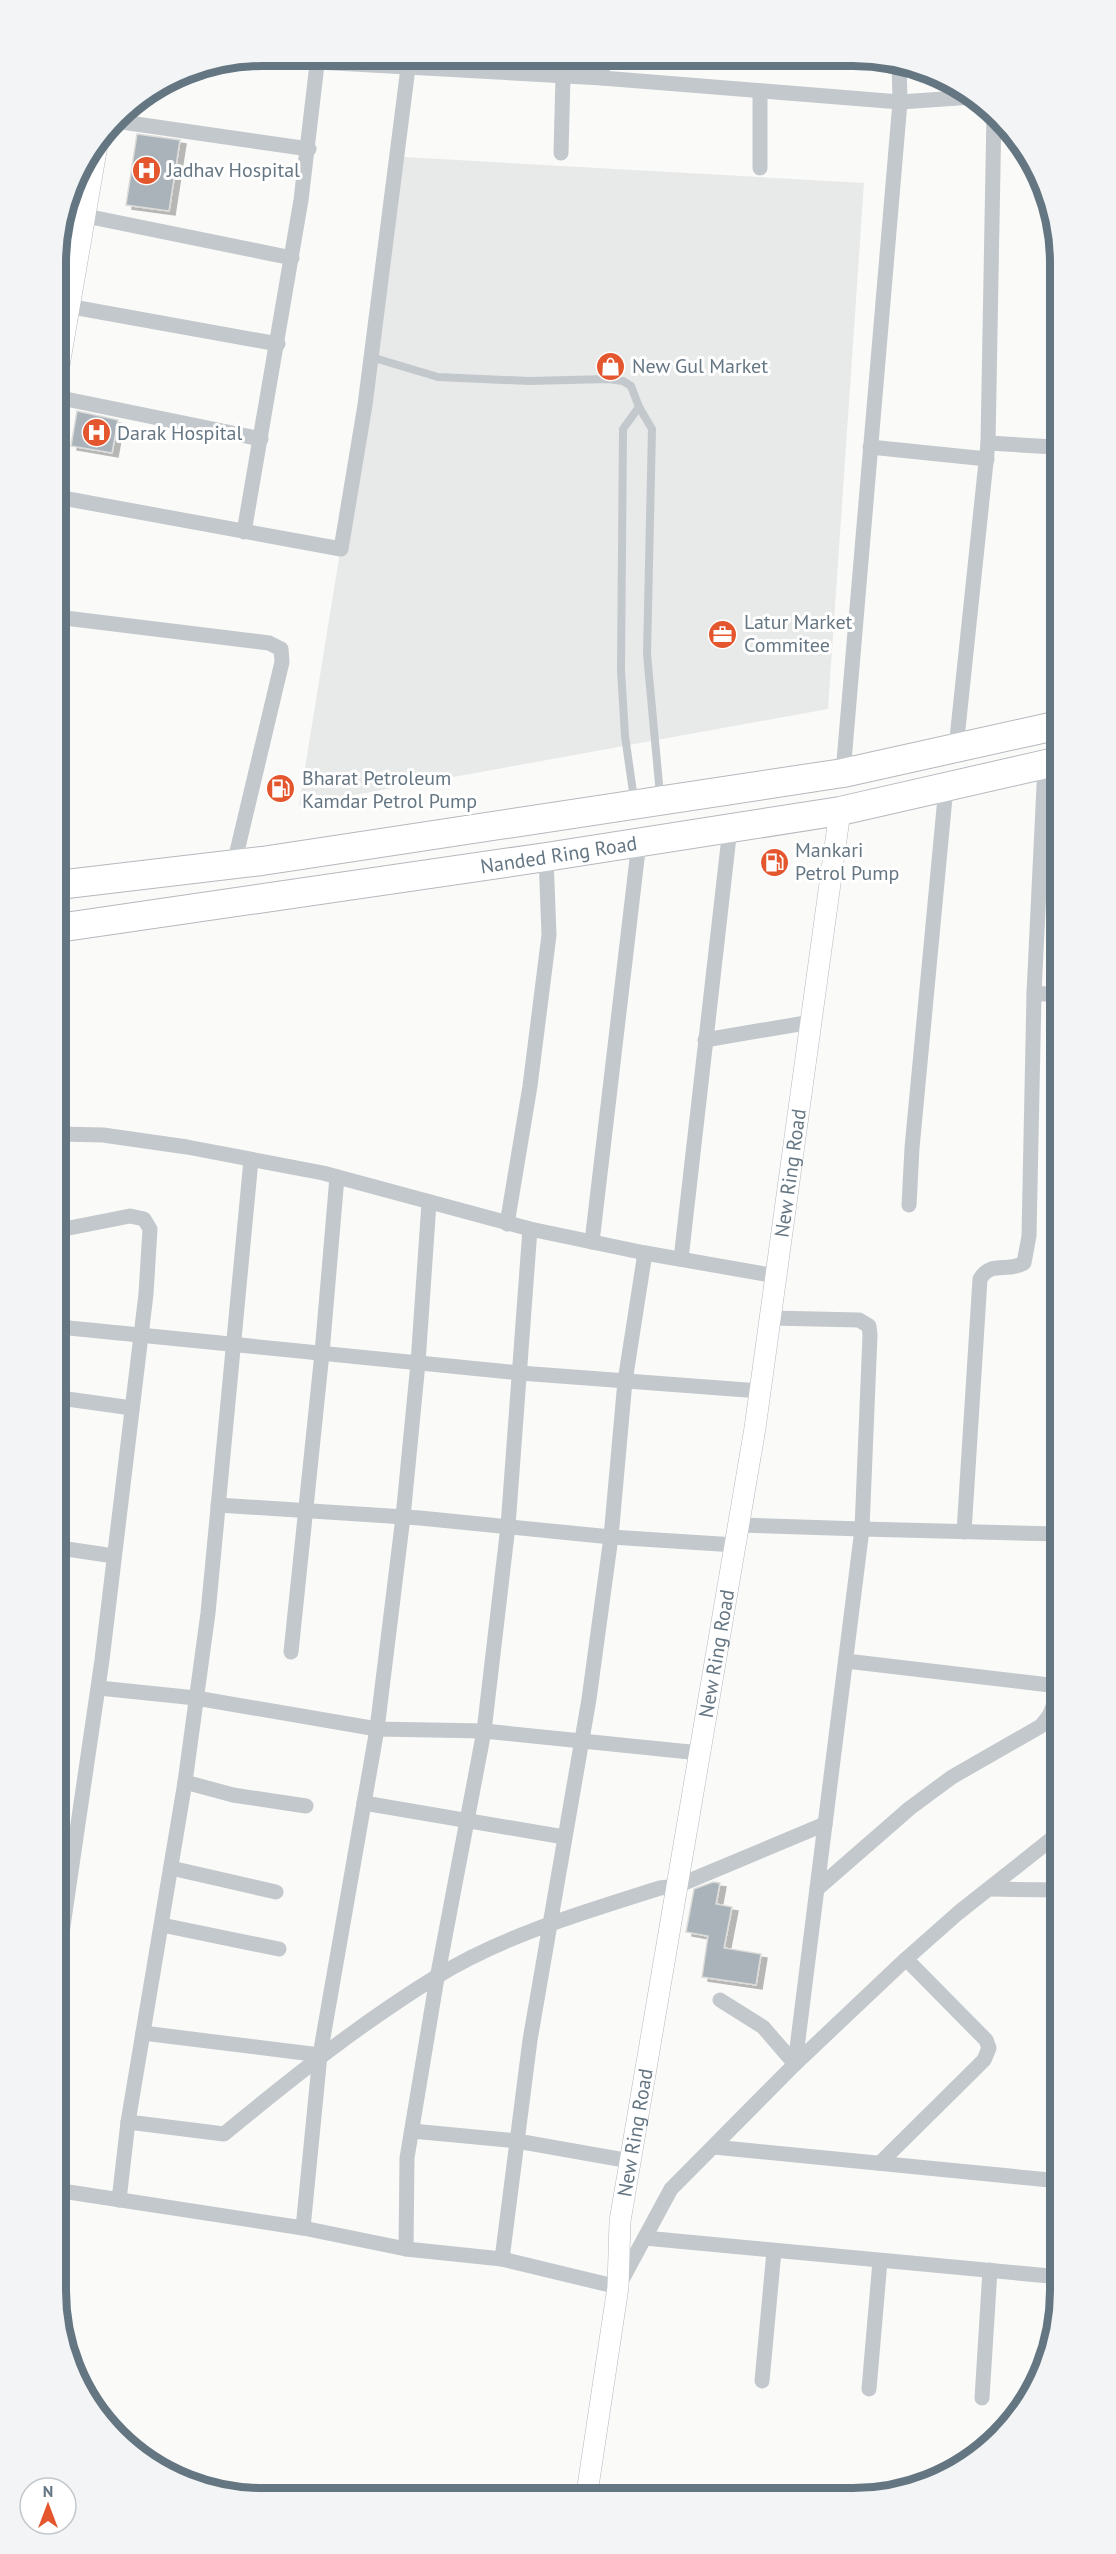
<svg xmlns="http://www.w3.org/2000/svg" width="1116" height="2554" font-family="'PT Sans',sans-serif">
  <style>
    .built { fill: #e8e9e9 }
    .building { fill: #aab3b9; stroke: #dcdcda; stroke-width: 1.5; filter: url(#shadow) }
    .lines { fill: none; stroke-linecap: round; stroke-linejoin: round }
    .secondary-casing { stroke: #b3babf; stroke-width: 22 }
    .highway-casing { stroke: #b4b9bd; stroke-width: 30 }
    .lane { stroke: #c3c8cc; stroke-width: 8 }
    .street { stroke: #c3c8cc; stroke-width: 15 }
    .secondary { stroke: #fff; stroke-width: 21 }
    .highway { stroke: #fff; stroke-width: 28 }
    .labels { text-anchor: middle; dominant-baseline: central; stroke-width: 6; stroke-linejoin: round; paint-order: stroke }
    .poi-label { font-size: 20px; fill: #657683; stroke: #fff; text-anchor: start }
    .street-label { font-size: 20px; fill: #657683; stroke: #fff }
    .rim { fill: none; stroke: #657683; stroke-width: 8 }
  </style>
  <defs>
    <filter id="shadow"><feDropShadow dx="6" dy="4" stdDeviation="0" flood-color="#0004"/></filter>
  </defs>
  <rect width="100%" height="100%" fill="#fafaf8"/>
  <polygon class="built" points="404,157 864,183 828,709 299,805"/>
  <g class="building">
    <polygon points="137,134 180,140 169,211 126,205"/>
    <polygon points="77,411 118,420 112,453 71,446"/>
    <polygon points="713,1882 720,1883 716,1904 732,1907 724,1948 761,1954 756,1985 702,1977 708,1936 686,1932 694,1889"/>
  </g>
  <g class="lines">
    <defs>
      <g id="secondary">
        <polyline points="56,383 97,145"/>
        <path id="s1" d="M587,2493l31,-206 2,-66 135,-793 85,-617"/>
      </g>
      <g id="highway">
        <polyline points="58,885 262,861 843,773 1055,726"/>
        <path id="s2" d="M58,928l488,-71 294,-46 215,-49"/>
      </g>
    </defs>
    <use href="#secondary" class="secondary-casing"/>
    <use href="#highway" class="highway-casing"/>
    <g class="lane">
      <polyline points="371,357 438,377 529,381 608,379 623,381 631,386 639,407 652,429 647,654 660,795"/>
      <polyline points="634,799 625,736 621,670 623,429 639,407"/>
    </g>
    <g class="street">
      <polyline points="228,62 317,62 602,78 900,102 973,97"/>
      <polyline points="602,78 603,58"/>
      <polyline points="760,91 760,168"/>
      <polyline points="115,121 309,149"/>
      <polyline points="561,153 563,76"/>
      <polyline points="86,216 292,258"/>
      <polyline points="63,224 84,229"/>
      <polyline points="56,304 278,344"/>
      <polyline points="56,397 261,439"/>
      <polyline points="988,443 1054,447"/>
      <polyline points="870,447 987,459"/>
      <polyline points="57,497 341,549 365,405 408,68"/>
      <polyline points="244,532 301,200 318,56"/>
      <polyline points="57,617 269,643 281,649 282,662 234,864"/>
      <polyline points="956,748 988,443 994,112"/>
      <polyline points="843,773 900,102 899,61"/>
      <polyline points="1034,993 1056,995"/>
      <polyline points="705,1040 811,1022"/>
      <polyline points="59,1134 103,1135 187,1147 323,1173 530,1229 645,1253 776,1276"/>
      <polyline points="909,1205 912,1148 946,787"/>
      <polyline points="507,1224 530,1086 549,935 546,857"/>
      <polyline points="59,1230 130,1216 144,1219 150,1229 146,1294 102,1660 61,1940"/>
      <polyline points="592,1242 639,842"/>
      <polyline points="681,1259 730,828"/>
      <polyline points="59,1327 520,1373 760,1391"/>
      <polyline points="60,1398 132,1408"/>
      <polyline points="218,1505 420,1518 611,1537 735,1545"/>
      <polyline points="739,1525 862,1529 870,1335 869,1326 859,1320 771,1318"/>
      <path d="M964,1532l16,-253c11,-19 27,-6 44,-16l5,-27 5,-243 11,-228"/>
      <polyline points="60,1548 114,1556"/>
      <polyline points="291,1652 322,1353 337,1177"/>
      <polyline points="846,1661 1058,1686"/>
      <polyline points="99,1688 196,1698 377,1729 484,1731 700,1753"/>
      <polyline points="185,1782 233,1795 306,1806"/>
      <polyline points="364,1803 564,1837"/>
      <polyline points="171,1868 276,1892"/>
      <polyline points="817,1889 910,1808 952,1777 1041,1726 1049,1716 1058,1695"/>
      <polyline points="989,1889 1059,1890"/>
      <polyline points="162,1925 279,1949"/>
      <polyline points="720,2000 763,2027 795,2064"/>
      <polyline points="143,2033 320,2055"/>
      <polyline points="795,2064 862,1529 1058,1534"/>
      <path d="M128,2122l96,12c68,-56 137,-111 212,-157 68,-42 149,-65 224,-89l17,-2 148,-62"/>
      <polyline points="412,2131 517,2141 630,2161"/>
      <polyline points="714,2147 1060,2181"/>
      <polyline points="880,2163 984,2060 989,2048 986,2040 906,1959"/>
      <polyline points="62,2191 303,2228 406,2249 502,2259 618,2287 671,2189 795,2064 906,1959 958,1913 1059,1833"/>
      <polyline points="119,2200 128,2122 185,1782 208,1613 251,1160"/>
      <polyline points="303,2228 320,2055 377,1729 403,1517 418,1363 429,1203"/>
      <polyline points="645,2238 1060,2277"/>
      <polyline points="406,2249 407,2158 436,1984 484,1731 508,1526 530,1229"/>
      <polyline points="502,2259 530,2040 589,1699 611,1537 625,1381 645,1253"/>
      <polyline points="762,2381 774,2251"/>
      <polyline points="869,2389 880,2261"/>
      <polyline points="982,2398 990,2270"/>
    </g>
    <use href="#secondary" class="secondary"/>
    <use href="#highway" class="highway"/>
  </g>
  <defs>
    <symbol id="hospital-disc" viewBox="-11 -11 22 22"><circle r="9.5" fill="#e4572e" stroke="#fff"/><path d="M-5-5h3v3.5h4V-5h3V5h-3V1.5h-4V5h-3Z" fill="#fff"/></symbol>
    <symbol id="shop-disc" viewBox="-11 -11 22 22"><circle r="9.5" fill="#e4572e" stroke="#fff"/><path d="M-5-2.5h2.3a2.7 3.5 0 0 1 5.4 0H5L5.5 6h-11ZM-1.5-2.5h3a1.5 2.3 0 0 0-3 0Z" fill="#fff"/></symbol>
    <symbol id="office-disc" viewBox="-11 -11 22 22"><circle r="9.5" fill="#e4572e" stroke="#fff"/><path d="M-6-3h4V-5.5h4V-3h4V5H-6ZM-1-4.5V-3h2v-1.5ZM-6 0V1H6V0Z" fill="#fff"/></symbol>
    <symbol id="fuel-disc" viewBox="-11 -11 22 22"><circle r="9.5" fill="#e4572e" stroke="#fff"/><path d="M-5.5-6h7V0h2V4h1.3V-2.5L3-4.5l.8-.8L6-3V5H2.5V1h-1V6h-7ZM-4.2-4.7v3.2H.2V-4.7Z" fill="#fff"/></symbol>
  </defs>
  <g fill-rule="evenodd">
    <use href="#hospital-disc" x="130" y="154" width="33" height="33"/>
    <use href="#shop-disc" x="594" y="350" width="33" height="33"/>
    <use href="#hospital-disc" x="80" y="416" width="33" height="33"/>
    <use href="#office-disc" x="706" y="618" width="33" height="33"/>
    <use href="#fuel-disc" x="264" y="772" width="33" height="33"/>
    <use href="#fuel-disc" x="758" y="846" width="33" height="33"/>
  </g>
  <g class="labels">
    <g class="poi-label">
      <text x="167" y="170">Jadhav Hospital</text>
      <text x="632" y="366">New Gul Market</text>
      <text x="117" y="433">Darak Hospital</text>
      <text x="744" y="622">Latur Market<tspan x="744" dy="23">Commitee</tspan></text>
      <text x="302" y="778">Bharat Petroleum<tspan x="302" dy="23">Kamdar Petrol Pump</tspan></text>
      <text x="795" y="850">Mankari<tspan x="795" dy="23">Petrol Pump</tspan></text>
    </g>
    <g class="street-label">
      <text stroke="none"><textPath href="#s2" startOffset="506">Nanded Ring Road</textPath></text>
      <text stroke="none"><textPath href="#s1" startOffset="1336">New Ring Road</textPath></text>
      <text stroke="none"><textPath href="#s1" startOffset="850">New Ring Road</textPath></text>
      <text stroke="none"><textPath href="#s1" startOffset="364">New Ring Road</textPath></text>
    </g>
  </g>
  <path d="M0 0H1116V2554H0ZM263 66H853A197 197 0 0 1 1050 263V2291A197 197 0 0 1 853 2488H263A197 197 0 0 1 66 2291V263A197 197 0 0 1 263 66Z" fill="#f3f4f5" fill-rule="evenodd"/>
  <path class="rim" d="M263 66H853A197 197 0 0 1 1050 263V2291A197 197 0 0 1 853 2488H263A197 197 0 0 1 66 2291V263A197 197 0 0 1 263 66Z"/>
  <g transform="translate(48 2506)"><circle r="28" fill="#ffffff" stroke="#c1c8cd" stroke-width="1.5"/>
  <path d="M0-4.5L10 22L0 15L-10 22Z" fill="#e4572e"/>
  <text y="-9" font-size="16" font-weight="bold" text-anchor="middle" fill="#657683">N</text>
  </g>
</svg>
